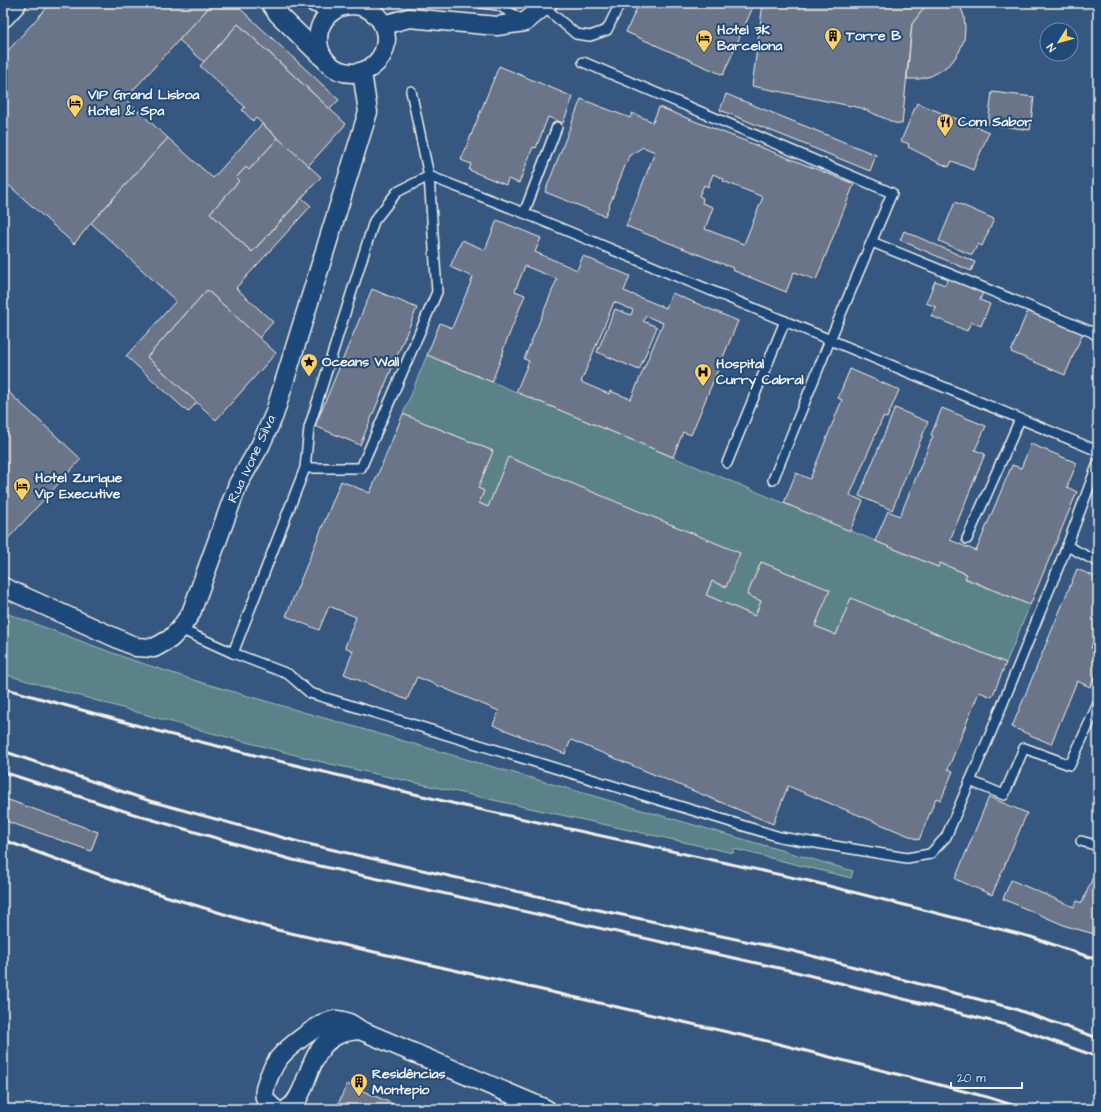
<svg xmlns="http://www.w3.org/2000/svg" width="1101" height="1112" font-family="'Architects Daughter',sans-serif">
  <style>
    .green { fill: #5a8288; stroke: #a7bab8 }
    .building { fill: #6b748a; stroke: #f4f1e8; fill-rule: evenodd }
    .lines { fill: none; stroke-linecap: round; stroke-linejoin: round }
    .lane-casing { stroke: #f4f1e8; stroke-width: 12 }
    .street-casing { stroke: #f4f1e8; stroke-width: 21 }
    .primary-casing { stroke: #f4f1e8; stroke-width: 25 }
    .lane { stroke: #1f4a7a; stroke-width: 9 }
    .street { stroke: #1f4a7a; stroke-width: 18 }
    .primary { stroke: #1f4a7a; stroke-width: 22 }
    .rail { stroke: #f4f1e8; stroke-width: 3 }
    .labels { text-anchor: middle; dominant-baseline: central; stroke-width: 4; stroke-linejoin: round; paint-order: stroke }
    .poi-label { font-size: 14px; font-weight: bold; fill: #f4f1e8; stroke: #1f4a7a; text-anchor: start }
    .street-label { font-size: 14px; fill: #f4f1e8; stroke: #1f4a7a }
  </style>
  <rect width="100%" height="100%" fill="#36577f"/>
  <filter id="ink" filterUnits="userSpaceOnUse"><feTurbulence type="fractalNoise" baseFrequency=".025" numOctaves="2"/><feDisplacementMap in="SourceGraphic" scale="8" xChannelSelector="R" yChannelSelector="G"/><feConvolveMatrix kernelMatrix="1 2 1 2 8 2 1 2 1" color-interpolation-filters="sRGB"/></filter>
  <g filter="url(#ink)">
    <g class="green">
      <polygon points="427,355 938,567 940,563 967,574 965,579 1030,605 1006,663 851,599 836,635 815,626 829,590 761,562 747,595 761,601 755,616 706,595 712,581 740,553 488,507 479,503 484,491 478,488 493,451 403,414"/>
      <polygon points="3,612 129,659 203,683 853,871 851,878 734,849 733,853 326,763 189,727 3,674"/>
    </g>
    <g class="building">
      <polygon points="51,3 213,3 125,99 168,138 91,223 74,244 3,180 3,56"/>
      <polygon points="213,3 234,3 339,100 330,109 238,24 204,62 179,40"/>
      <polygon points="639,3 744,3 753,7 723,75 626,32"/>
      <polygon points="763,3 928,3 912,24 902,124 895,123 861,108 752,86"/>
      <polygon points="928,3 959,3 964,16 965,28 964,40 959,52 952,62 942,70 931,76 919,79 907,79 912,24"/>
      <polygon points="238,24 346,124 308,166 256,118 253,121 242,110 245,107 200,66"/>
      <polygon points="499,66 573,97 563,123 548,117 536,148 533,147 519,183 508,179 506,185 469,170 471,164 461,160"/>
      <polygon points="992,92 1034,97 1030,130 988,124"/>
      <polygon points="726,94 876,155 870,171 720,110"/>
      <path d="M581,99l49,19 2,-5 21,9 6,-15 195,77 -38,96 -22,-8 -8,20 -54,-22 1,-2 -107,-42 29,-74 -12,-5 -14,9 -24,60 -60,-24zM713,174l11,5 -1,2 40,16 -19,47 -39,-15 8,-22 -11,-4 1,-5 -4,-2 5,-11 4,2z"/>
      <polygon points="917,103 989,132 973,170 952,161 949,167 930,159 930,158 908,147 909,144 901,141"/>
      <polygon points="262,124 278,138 249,170 246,167 236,178 239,181 210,213 252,252 302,198 311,206 236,288 273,322 259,338 207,290 147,357 197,402 188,412 126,356 176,301 91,223 168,138 213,178"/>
      <polygon points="278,138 321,177 252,252 210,213 239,181 236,178 246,167 249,170"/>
      <polygon points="955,202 994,219 982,246 978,244 972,255 939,241"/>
      <path d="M497,220l44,18 -6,14 42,18 6,-14 47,20 -6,15 42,17 6,-15 66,28 -47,114 -8,-3 -10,25 -157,-65 13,-31 -5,-2 33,-80 -32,-13 -10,25 10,4 -22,55h1l-12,32 -65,-27 13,-32 12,5 21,-51 -23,-10 12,-27 23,10zM614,302l19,8 -2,5 -16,-6 -18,43 42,18 18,-43 -14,-6 3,-5 17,7 -32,76 -21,-8 -1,3 -28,-12z"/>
      <polygon points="904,231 975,262 971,271 900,240"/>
      <polygon points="948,277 983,292 980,300 990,304 981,326 971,322 967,331 931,316 936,307 926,303 935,281 945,285"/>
      <polygon points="372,289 417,308 360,445 315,426"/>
      <polygon points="207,290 276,353 216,420 147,357"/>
      <polygon points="1028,310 1083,333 1065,375 1011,352"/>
      <polygon points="850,369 899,390 887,418 883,417 850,495 863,501 850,531 784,503 796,473 810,479 842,400 838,398"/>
      <polygon points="3,387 81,459 3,544"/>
      <polygon points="895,408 928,422 892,510 859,496"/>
      <polygon points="942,408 986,426 975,450 985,454 950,540 976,551 1012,465 1021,468 1031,444 1077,463 1067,487 1077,492 1030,605 965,578 967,574 940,563 938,567 875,541 888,511 900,516 933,436 931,435"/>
      <polygon points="403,414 493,451 478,488 484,491 479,503 488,507 508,457 740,553 726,587 712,581 706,595 755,616 761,601 747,595 761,562 830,590 815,626 836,635 851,598 1006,663 992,697 979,692 948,769 953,771 941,800 936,798 919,840 788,786 773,824 571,740 565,754 493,725 499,711 417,677 407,700 344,674 353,651 345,647 356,617 329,606 319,630 286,616 341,481 370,493"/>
      <polygon points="1077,569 1098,578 1098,631 1091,648 1098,651 1098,669 1090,687 1077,681 1051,744 1012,727"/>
      <polygon points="989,797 1027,813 992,895 955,879"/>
      <polygon points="3,798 98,832 91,851 3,820"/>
      <polygon points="1098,865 1098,935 1066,926 1003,899 1011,880 1074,907 1077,901 1082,903"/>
      <polygon points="3,970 8,972 3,984"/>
      <polygon points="347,1084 405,1109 336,1109"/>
    </g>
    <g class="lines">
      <defs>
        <g id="lane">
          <polyline points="481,3 498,5 524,21"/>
          <polyline points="365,7 373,3"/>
          <polyline points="544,7 576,34 590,36 607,30 620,3"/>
          <polyline points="583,62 892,193 830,340 773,480"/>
          <polyline points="524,213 557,127"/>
          <polyline points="872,242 1092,332 1098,337"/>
          <polyline points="727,463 785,321"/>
          <polyline points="305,468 361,468 437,292 429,176 411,91"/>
          <polyline points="967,539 1020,419"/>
          <polyline points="1067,546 1098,562"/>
          <polyline points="180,629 233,653 288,674 310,693 780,837 907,858 930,854 946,837 992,730 1067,546 1098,463"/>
          <polyline points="233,653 305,468 309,428 374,221 397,192 429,176 524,213 1098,451"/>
          <polyline points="970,781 1004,795 1024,748 1070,765 1098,704"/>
          <polyline points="1081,841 1098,846"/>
        </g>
        <g id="street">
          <polyline points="270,3 278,14 322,57"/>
          <polyline points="315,3 336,8"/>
          <circle cx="352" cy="39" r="34"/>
          <polyline points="383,25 409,18 497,26 525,22 548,3"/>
          <polyline points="3,587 136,647 154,648 170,639 180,629 191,613 238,484 260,446 274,415 368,112 362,72"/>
          <path d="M275,1109c-4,-3 -8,-6 -10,-11 -3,-10 8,-32 14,-40 10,-12 41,-36 56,-38 10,-1 18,5 25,10l186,79"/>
          <path d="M287,1109c8,-4 11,-11 15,-19 13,-33 18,-58 58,-60"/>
        </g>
        <polyline id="primary" points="3,16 15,3"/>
      </defs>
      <use href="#lane" class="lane-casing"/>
      <use href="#street" class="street-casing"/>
      <use href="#primary" class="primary-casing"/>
      <use href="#lane" class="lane"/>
      <use href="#street" class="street"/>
      <use href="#primary" class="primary"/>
      <g class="rail">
        <polyline points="3,688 168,734 464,806 809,881 1031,937 1098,960"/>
        <polyline points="3,751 150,801 299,842 594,909 793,951 1012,1008 1098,1038"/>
        <polyline points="3,772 143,817 293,860 788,970 1007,1025 1098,1057"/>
        <polyline points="3,840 120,882 273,929 767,1041 987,1097 1025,1109"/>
      </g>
    </g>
  </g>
  <defs>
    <symbol id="building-pin" viewBox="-11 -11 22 30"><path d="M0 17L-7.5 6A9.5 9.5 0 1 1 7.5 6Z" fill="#ffd166" stroke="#1f4a7a"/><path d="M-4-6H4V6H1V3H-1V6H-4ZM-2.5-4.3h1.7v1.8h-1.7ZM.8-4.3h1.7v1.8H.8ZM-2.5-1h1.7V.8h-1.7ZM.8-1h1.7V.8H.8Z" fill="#111"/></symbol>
    <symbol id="hotel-pin" viewBox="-11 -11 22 30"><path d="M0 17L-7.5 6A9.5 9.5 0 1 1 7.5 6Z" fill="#ffd166" stroke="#1f4a7a"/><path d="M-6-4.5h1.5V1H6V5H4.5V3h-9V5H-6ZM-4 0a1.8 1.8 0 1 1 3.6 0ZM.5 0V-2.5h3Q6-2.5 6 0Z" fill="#111"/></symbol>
    <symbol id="restaurant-pin" viewBox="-11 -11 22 30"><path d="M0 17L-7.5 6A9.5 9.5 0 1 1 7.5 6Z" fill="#ffd166" stroke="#1f4a7a"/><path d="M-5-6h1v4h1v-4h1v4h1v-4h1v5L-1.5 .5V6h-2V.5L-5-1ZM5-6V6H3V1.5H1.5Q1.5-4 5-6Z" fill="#111"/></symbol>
    <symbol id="sight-pin" viewBox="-11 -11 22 30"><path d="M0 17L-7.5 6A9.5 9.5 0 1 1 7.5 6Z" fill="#ffd166" stroke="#1f4a7a"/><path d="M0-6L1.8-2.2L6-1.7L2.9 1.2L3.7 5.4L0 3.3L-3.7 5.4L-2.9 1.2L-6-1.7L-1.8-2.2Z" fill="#111"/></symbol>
    <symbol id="hospital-pin" viewBox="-11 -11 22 30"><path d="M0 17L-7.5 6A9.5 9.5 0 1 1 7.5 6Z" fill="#ffd166" stroke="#1f4a7a"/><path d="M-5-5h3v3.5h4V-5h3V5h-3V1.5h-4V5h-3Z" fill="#111"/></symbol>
  </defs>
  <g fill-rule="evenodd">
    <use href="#building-pin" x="823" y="26" width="20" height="27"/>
    <use href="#hotel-pin" x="694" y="28" width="20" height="27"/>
    <use href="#hotel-pin" x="65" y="93" width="20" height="27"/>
    <use href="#restaurant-pin" x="935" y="112" width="20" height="27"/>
    <use href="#sight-pin" x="299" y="352" width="20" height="27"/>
    <use href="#hospital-pin" x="693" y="362" width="20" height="27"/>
    <use href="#hotel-pin" x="12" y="476" width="20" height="27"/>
    <use href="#building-pin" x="349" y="1072" width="20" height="27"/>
  </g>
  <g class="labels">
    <g class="poi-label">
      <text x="717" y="30">Hotel 3K<tspan x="717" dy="16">Barcelona</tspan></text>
      <text x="846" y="36">Torre B</text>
      <text x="88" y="95">VIP Grand Lisboa<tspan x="88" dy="16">Hotel &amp; Spa</tspan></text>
      <text x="958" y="122">Com Sabor</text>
      <text x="322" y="362">Oceans Wall</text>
      <text x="716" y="364">Hospital<tspan x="716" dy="16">Curry Cabral</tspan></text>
      <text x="35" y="478">Hotel Zurique<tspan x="35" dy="16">Vip Executive</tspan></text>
      <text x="372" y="1074">Residências<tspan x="372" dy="16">Montepio</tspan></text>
    </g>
    <g class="street-label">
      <text transform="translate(252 459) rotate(-65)">Rua Ivone Silva</text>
    </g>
  </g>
  <rect width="1101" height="1112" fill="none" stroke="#1f4a7a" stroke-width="16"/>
  <rect x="8" y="8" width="1085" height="1096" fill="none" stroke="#f4f1e8" stroke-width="1.5" filter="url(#ink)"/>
  <g transform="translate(1059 42) rotate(233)"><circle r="19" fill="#1f4a7a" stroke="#748da6"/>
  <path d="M0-3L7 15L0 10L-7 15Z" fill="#ffd166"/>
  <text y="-6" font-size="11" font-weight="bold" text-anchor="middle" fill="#f4f1e8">N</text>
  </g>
  <path d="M951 1082v6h71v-6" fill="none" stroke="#f4f1e8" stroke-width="2"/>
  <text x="957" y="1082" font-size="12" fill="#f4f1e8" stroke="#1f4a7a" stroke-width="3" paint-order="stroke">20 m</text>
</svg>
